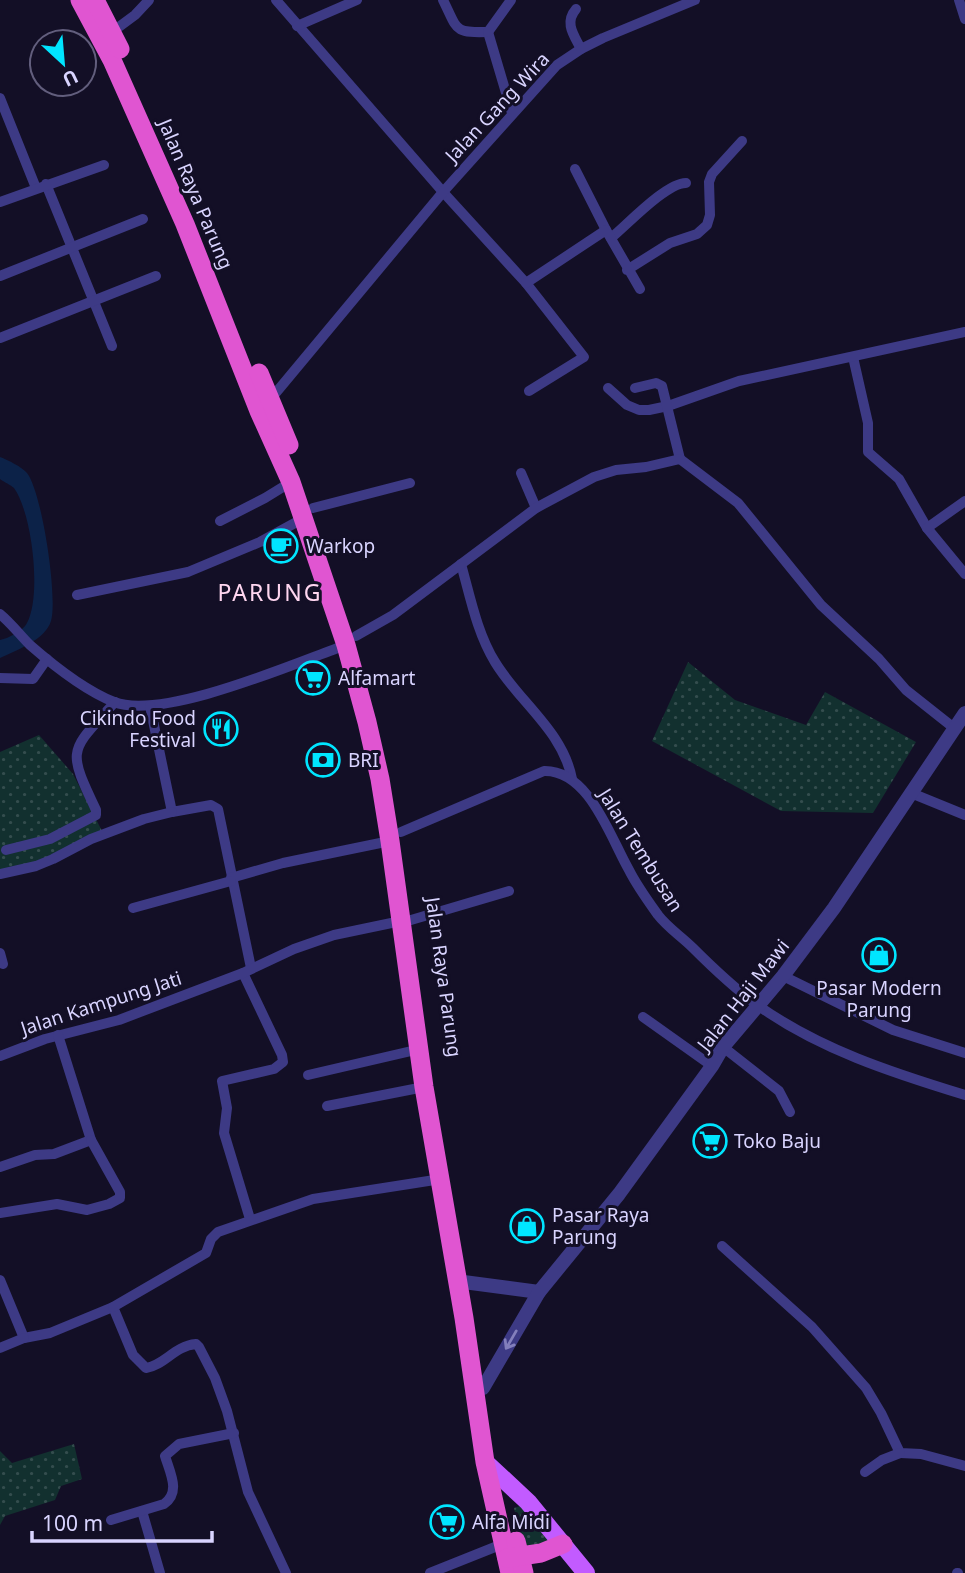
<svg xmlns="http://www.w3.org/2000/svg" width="965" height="1573" font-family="'Noto Sans',sans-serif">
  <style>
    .grass { fill: url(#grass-dots) }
    .water { fill: #0c2248 }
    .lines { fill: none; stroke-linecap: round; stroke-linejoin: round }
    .minor { stroke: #3d3a85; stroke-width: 10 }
    .tertiary { stroke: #3d3a85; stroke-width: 14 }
    .primary { stroke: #c25bff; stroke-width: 18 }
    .trunk { stroke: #e055d1; stroke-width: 19 }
    .oneway { stroke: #837fbc }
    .labels { text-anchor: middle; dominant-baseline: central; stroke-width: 6; stroke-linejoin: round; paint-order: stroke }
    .street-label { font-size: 19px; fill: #d9d4ff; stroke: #130f26 }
    .poi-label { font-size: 19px; fill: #d9d4ff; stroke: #130f26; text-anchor: start }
    .quarter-label { font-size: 23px; letter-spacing: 2px; fill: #ffd6f0; stroke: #130f26 }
  </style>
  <defs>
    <pattern id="grass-dots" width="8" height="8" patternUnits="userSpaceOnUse" patternTransform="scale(1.75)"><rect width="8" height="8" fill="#12302f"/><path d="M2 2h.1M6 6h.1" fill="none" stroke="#344d4e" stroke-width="1.8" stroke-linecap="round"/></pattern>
  </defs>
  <rect width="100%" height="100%" fill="#130f26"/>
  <g class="grass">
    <polygon points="688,662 735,700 806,725 825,692 916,742 873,813 781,811 652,741"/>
    <polygon points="39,735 73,774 102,831 48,858 0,871 0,752"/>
    <polygon points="74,1444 82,1479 61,1486 55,1500 5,1516 0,1525 0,1451 12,1463"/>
    <polygon points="523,1505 548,1537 546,1545 528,1549 521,1544 514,1508"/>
  </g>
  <path class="water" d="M0,457c8,3 22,10 27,16 15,19 31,125 24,148 -6,19 -34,29 -51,37v-18c9,-2 23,-9 27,-17 15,-28 5,-110 -13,-135 -3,-3 -10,-6 -14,-9z"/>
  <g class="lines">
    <g class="minor">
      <polyline points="276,0 443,192 526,283 584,357 529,391"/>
      <path d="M443,0c15,30 10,33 45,32"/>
      <polyline points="959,0 965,19"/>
      <path d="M576,9c-12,14 -2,26 5,40"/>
      <polyline points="297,26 357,0"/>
      <polyline points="112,32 135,15 149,0"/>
      <polyline points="488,32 512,113"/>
      <polyline points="488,32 511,0"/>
      <polyline points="0,98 36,188"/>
      <polyline points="575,169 606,230"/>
      <polyline points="46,184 112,346"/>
      <polyline points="0,202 104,165"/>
      <path d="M611,238c16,-13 55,-55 75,-55"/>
      <polyline points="627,270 670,243 697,234 707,225 710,215 709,182 712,174 742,141"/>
      <polyline points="0,276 143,219"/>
      <polyline points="526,283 606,230 640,289"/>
      <polyline points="0,338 156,276"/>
      <polyline points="853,357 868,423 868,452 899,479 927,528 965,574"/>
      <polyline points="608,388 627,405 639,410 649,410 668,406 739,381 965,332"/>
      <polyline points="635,388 656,383 662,386 680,459"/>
      <polyline points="269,401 443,192 557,65 581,49 603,38 695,0"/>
      <polyline points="521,473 536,508"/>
      <polyline points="313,508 410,483"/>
      <polyline points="220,521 265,498 291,482"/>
      <polyline points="927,528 965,501"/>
      <path d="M461,564c9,32 16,69 34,98 24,40 68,69 77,117"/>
      <polyline points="77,595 188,572 260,542 304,518"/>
      <path d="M0,614c11,9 20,21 30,31 24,21 54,45 84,57 49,19 181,-39 232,-57"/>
      <polyline points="356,636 393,615 536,508 594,477 616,470 646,467 680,459 738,503 821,605 879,659 906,690 954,728"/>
      <polyline points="0,678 33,679 47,659"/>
      <polyline points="150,706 172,812 211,805 218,809 251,968"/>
      <polyline points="911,793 965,815"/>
      <path d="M401,832l143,-61c45,-1 66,66 85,99 8,16 19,31 29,45 10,13 23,21 35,33 20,20 40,39 63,56 62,45 137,69 209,91"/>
      <path d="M6,850l44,-11 46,-24v-5c-30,-63 -26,-58 19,-108"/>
      <polyline points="0,874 36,866 53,859 91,839 144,819 172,812"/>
      <polyline points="231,878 283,863 390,841"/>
      <polyline points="133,908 231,881"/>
      <polyline points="411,920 509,891"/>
      <polyline points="0,953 3,964"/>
      <polyline points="243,973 282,1055 283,1062 274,1069 222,1081 227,1108 224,1133 250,1219"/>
      <polyline points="783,976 893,1030 965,1053"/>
      <polyline points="643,1017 712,1066"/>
      <polyline points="723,1047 779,1091 790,1112"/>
      <polyline points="0,1056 45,1039 119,1020 243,973 294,949 334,935 401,921"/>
      <polyline points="308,1075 420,1049"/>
      <polyline points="327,1106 424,1087"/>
      <polyline points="0,1167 35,1155 54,1154 91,1140 58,1035"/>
      <polyline points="0,1213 57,1204 87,1210 109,1204 120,1198 120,1192 91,1140"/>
      <polyline points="722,1246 812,1327 866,1388 881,1413 900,1453 921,1454 965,1466"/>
      <path d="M0,1280l24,58 26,-5 63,-26 20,48 13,13c19,-3 28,-22 50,-24l3,3 16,31 12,33 21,81 38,81"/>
      <polyline points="113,1307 206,1253 211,1239 218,1232 313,1199 441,1179"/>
      <polyline points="0,1348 24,1338"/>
      <polyline points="865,1472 882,1460 900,1453"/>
      <polyline points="142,1511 160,1573"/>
      <path d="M111,1520l53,-16c17,-12 6,-31 1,-48l14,-12 55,-11"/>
      <polyline points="430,1573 505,1543"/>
      <polyline points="957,1573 958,1573"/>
    </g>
    <g class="tertiary">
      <polyline points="456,1281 539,1292"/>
      <polyline points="483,1388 539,1292 619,1194 712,1066 723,1047 783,976 834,908 965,713"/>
    </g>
    <polyline class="primary" points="485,1462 528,1502 586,1573"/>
    <g class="trunk">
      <polyline points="80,0 112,60 185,224 259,411 291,482 346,645 367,722 380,779 390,841 424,1087 464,1318 485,1462 510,1573"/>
      <polyline points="95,0 120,49"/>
      <polyline points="259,373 289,445"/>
      <polyline points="516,1541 524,1573"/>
      <polyline points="507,1558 541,1553 563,1544"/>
    </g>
  </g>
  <defs><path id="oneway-shaft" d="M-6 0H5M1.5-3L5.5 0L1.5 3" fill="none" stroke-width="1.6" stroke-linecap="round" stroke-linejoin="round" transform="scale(1.75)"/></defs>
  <use class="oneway" href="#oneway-shaft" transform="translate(511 1340) rotate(120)"/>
  <defs>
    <symbol id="cafe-ring" viewBox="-11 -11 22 22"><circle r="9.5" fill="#130f26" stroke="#00e5ff" stroke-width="1.5"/><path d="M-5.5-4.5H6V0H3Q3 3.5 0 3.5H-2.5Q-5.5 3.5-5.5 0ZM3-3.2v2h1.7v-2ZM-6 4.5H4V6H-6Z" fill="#00e5ff"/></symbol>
    <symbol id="supermarket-ring" viewBox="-11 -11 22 22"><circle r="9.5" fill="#130f26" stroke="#00e5ff" stroke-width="1.5"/><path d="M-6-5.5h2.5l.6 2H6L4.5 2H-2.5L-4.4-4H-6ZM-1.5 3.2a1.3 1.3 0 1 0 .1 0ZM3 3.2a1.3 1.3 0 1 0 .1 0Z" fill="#00e5ff"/></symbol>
    <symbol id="restaurant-ring" viewBox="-11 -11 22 22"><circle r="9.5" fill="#130f26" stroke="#00e5ff" stroke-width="1.5"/><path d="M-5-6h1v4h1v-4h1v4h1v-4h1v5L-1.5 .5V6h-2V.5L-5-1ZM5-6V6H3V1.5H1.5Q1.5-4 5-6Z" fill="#00e5ff"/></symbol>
    <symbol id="bank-ring" viewBox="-11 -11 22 22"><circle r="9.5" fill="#130f26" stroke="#00e5ff" stroke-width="1.5"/><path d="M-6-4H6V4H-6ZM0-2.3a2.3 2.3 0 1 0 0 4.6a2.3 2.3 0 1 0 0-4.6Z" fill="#00e5ff"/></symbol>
    <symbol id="shop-ring" viewBox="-11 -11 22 22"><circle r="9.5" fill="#130f26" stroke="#00e5ff" stroke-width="1.5"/><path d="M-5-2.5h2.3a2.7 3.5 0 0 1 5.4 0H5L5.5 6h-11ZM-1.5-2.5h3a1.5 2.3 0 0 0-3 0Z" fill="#00e5ff"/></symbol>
  </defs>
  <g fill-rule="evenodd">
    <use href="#cafe-ring" x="262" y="527" width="38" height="38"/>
    <use href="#supermarket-ring" x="294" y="659" width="38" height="38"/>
    <use href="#restaurant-ring" x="202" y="710" width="38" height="38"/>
    <use href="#bank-ring" x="304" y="741" width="38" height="38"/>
    <use href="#shop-ring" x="860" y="936" width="38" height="38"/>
    <use href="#supermarket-ring" x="691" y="1122" width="38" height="38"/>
    <use href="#shop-ring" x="508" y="1207" width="38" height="38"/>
    <use href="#supermarket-ring" x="428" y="1503" width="38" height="38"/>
  </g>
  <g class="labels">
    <g class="street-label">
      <text transform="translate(497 107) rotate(-47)">Jalan Gang Wira</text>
      <text transform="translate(196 194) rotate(67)">Jalan Raya Parung</text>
      <text transform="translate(641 850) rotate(58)">Jalan Tembusan</text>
      <text transform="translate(444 977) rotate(82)">Jalan Raya Parung</text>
      <text transform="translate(743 995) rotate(-52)">Jalan Haji Mawi</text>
      <text transform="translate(101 1003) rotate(-18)">Jalan Kampung Jati</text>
    </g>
    <g class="poi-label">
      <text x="306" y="546">Warkop</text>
      <text x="338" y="678">Alfamart</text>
      <text x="196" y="718" text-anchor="end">Cikindo Food<tspan x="196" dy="22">Festival</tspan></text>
      <text x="348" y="760">BRI</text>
      <text x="879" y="988" text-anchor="middle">Pasar Modern<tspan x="879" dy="22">Parung</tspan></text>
      <text x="734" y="1141">Toko Baju</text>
      <text x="552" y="1215">Pasar Raya<tspan x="552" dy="22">Parung</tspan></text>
      <text x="472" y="1522">Alfa Midi</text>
    </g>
    <g class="quarter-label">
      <text x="270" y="592">PARUNG</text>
    </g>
  </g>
  <g transform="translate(63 63) rotate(154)"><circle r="33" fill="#130f26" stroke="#625e7d" stroke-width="2"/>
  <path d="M0-5L12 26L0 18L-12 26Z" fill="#00e5ff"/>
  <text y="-10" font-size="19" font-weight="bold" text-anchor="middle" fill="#d9d4ff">U</text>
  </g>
  <path d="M32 1531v10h180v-10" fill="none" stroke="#d9d4ff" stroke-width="3.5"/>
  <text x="42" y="1531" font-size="21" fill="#d9d4ff" stroke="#130f26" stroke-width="5" paint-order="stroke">100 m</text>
</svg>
